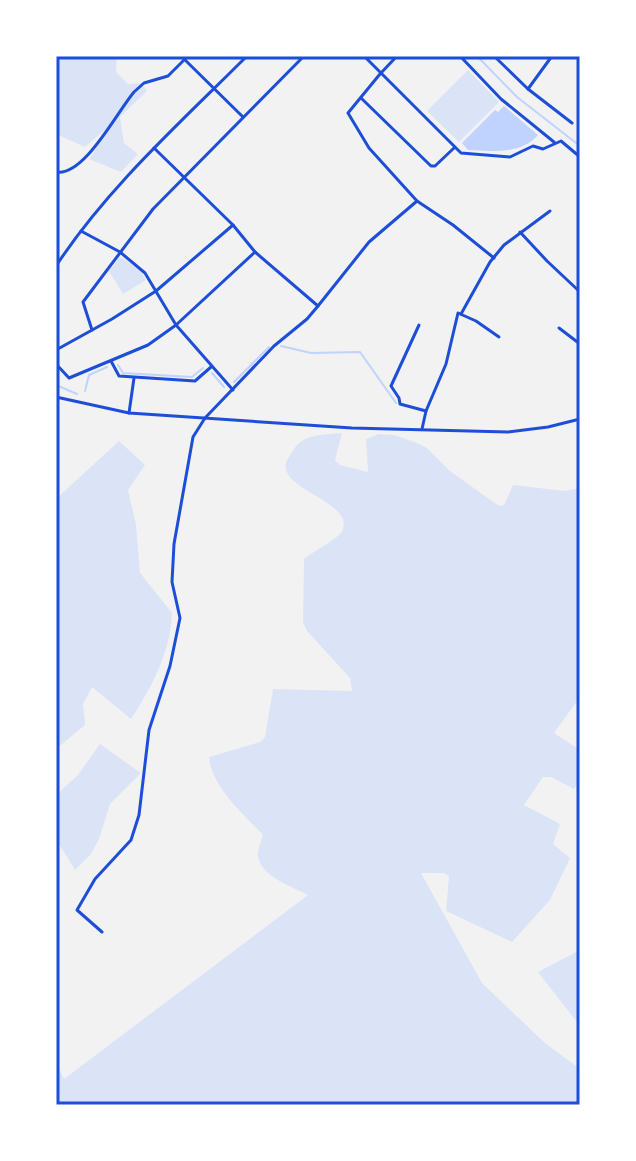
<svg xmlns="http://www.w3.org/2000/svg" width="636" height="1161" font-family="'DM Sans',sans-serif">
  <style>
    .green { fill: #dbe4f7 }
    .water { fill: #bfd3fe }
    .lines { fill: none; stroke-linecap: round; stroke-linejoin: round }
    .stream { stroke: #bfd3fe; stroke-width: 2 }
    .minor { stroke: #1d4ed8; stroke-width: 3 }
    .tertiary { stroke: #1d4ed8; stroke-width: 3 }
    .neatline { fill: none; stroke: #1d4ed8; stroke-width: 3 }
  </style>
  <rect width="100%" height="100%" fill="#f2f2f2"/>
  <g class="green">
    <polygon points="56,56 117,56 116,72 128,84 141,83 147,91 120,117 124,143 138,154 121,172 89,159 113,123 85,147 56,134"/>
    <polygon points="468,70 499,102 459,142 427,111"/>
    <polygon points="119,258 123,258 141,272 146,280 123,294 109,271"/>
    <path d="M342,433l-7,27 5,5 28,7 -2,-33 13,-5 15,1 23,8 10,5 23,23 49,35 5,-1 9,-20 52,6 15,-3v209l-26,36 26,17v31l-6,8 -23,-12h-8l-19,28 36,19 -7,20 17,14 -20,42 -38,42 -66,-31 3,-35 -5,-3h-23l61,110 63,60 35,26v36h-524v-42l8,16 244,-184c-15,-8 -49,-19 -50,-40 0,-6 3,-14 5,-20 -20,-22 -51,-47 -54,-78l51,-15 5,-5 8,-48 79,2 -2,-13 -43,-47 -4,-9 1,-63c9,-8 37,-21 39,-30 9,-28 -64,-39 -57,-66 1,-4 4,-7 6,-11 11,-19 30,-17 50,-19z"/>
    <path d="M119,441l26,24 -17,25 8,34 4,49 32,40c-1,38 -20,74 -41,106l-39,-32 -9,17 2,21 -29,24v-250z"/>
    <polygon points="100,744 141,773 110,804 99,839 91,854 75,870 56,839 56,795 78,775"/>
    <polygon points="580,950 580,1026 538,972"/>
  </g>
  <path class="water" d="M504,106l34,29c-17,20 -47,16 -70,15l-6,-7 33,-33 3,2z"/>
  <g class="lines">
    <g class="stream">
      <polyline points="477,56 517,97 580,146"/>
      <polyline points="281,346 311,353 360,352 396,403"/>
      <polyline points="118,365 123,373 192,377 203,368"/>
      <polyline points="212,373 224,387"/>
      <polyline points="234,382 269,347"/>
      <polyline points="56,385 77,394"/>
      <polyline points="85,391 89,375 107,367"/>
    </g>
    <g class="minor">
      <polyline points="181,56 243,117"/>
      <polyline points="364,56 461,153 510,157 533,146 543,149 561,141 580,157"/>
      <polyline points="460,56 501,99 554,142"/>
      <polyline points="494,56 528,89 572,123"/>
      <polyline points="528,89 552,56"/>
      <polyline points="361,98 431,166 435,166 454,148"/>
      <polyline points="154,148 233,225 255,252 318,306 369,242 417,201 369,148 348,113 380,74"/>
      <path d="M56,172c28,5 61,-60 78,-80l10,-9 24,-7 20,-20"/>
      <polyline points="417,201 453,225 494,258"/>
      <polyline points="81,231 120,252 145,273 176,325 233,390"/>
      <polyline points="520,232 547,261 580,292"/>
      <polyline points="461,314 490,262 504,245 550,211"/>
      <polyline points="419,325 391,386 399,398 400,404 426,411 422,429"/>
      <polyline points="559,328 580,344"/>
      <polyline points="92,330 83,302 153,209 304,56"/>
      <polyline points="56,350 112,319 156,291 233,225"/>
      <polyline points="111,361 119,376 195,381 211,367"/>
      <polyline points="56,364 69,378 148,345 176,325 255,252"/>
      <polyline points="426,411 446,364 458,313 476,321 499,337"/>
      <polyline points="129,413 134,378"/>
      <polyline points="102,932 77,910 95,879 131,840 139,815 149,730 170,666 180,618 172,582 174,544 193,437 205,418 274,346 307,319 318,306"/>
    </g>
    <g class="tertiary">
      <polyline points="381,73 397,56"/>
      <path d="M56,266c52,-79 124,-143 191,-210"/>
      <polyline points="56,397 129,413 352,428 508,432 548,427 580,419"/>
    </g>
  </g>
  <rect width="636" height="1161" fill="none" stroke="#ffffff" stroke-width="116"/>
  <rect x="58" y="58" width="520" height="1045" class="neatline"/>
</svg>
